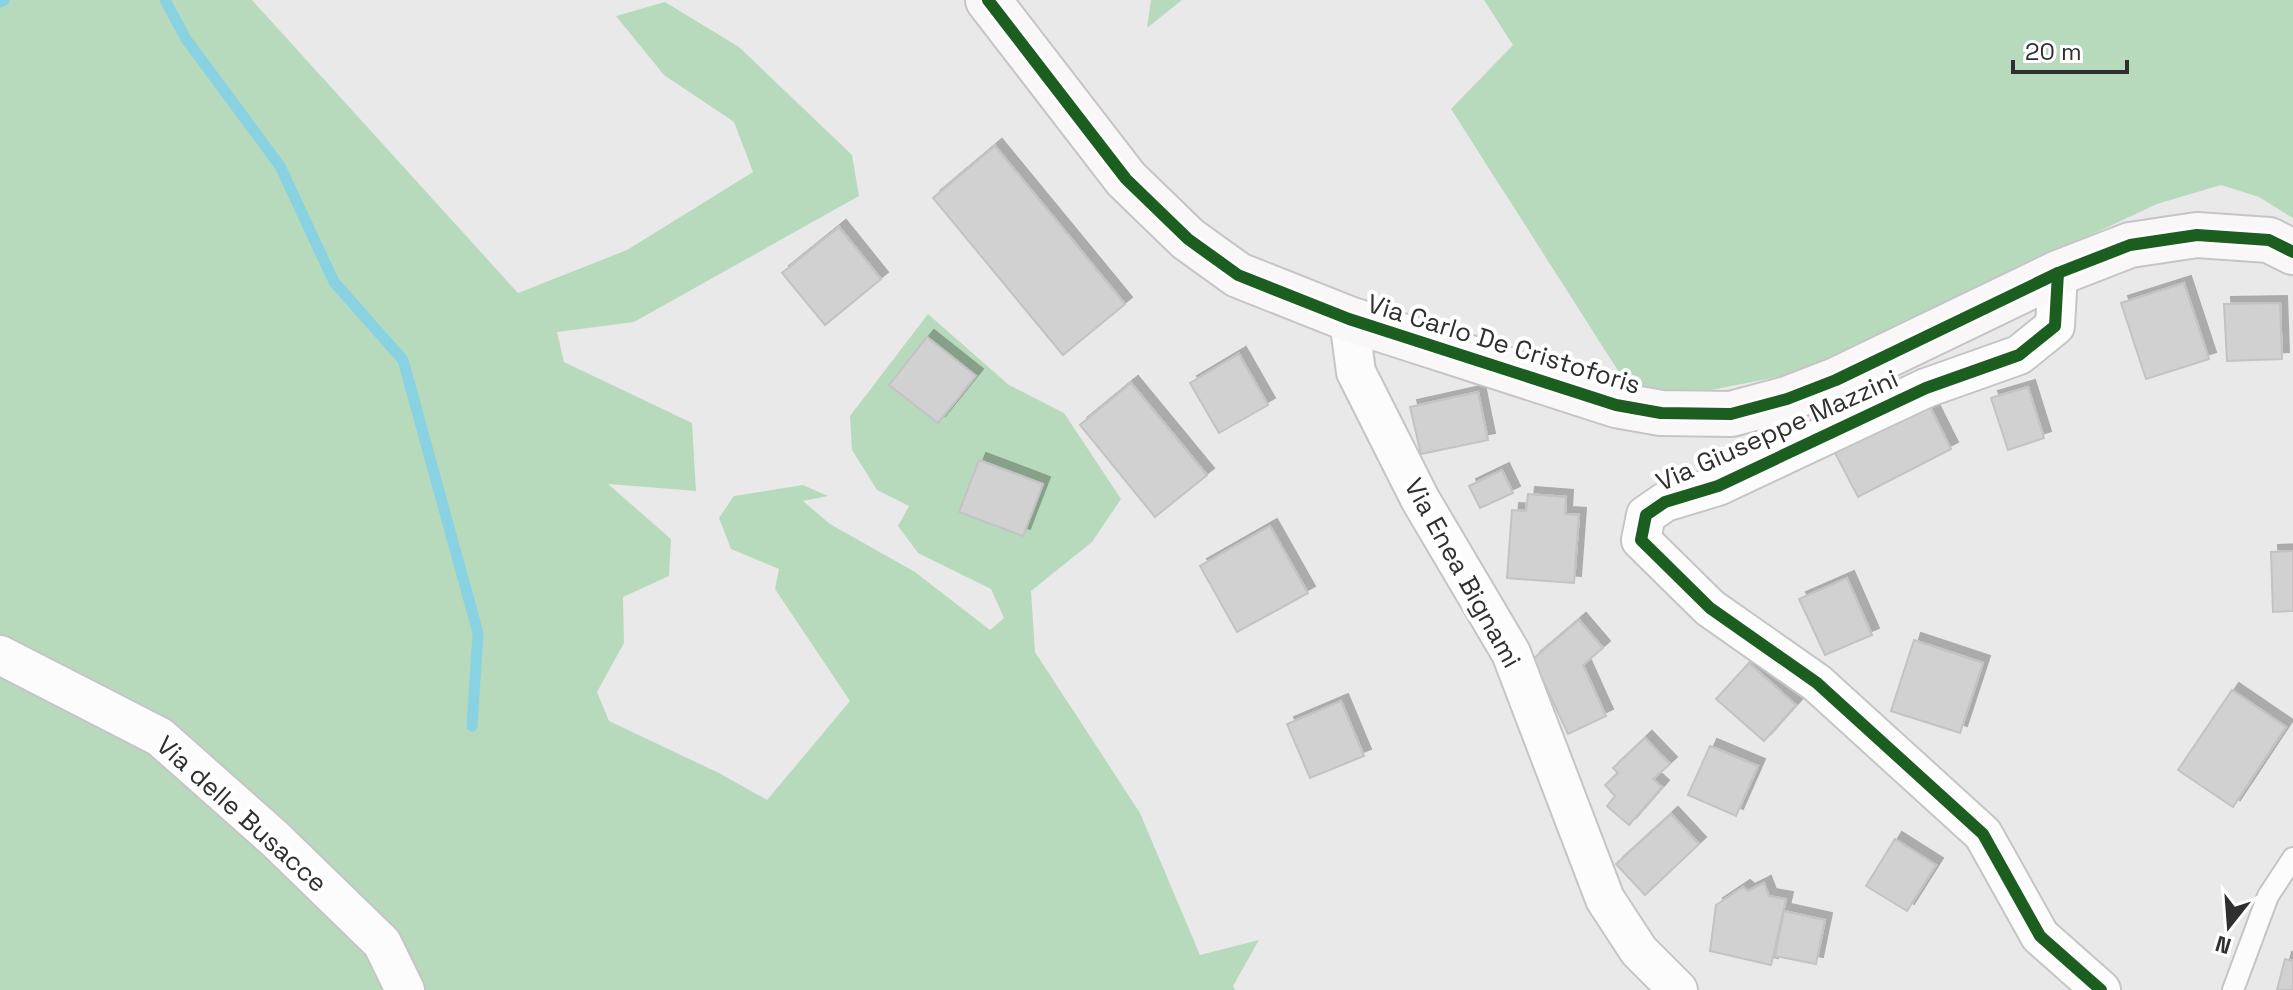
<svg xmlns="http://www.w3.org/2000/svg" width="2293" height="990" font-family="'Space Grotesk',sans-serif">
<defs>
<filter id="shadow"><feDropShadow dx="7" dy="-7" stdDeviation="0" flood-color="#0004"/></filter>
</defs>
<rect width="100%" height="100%" fill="#eae9ea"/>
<g fill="#b8dabc">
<polygon points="0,0 252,0 518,293 627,250 753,172 734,122 664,75 616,16 665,2 739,47 852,155 859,196 634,322 557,332 564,362 692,423 696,491 608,484 671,539 669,576 623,597 624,643 597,692 609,721 719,773 767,800 850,701 775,589 779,569 731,549 719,518 734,496 803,485 828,496 803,501 830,524 915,572 990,630 1004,618 991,589 918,553 898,526 909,506 877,490 852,450 850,416 928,314 1009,385 1064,413 1121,499 1092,542 1031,591 1035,652 1140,813 1200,955 1259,940 1233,986 1235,990 0,990"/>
<polygon points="1151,0 1182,0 1147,28"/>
<polygon points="1484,0 2293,0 2293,218 2259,197 2221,185 2157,204 1793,374 1701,392 1631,391 1451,109 1513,45"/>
</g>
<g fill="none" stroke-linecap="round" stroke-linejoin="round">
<g stroke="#89d2e1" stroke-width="11">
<polyline points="165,0 186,39 280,166 334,282 403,360 478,633 472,726"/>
<polyline points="0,2 4,0"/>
</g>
</g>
<g fill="#d2d1d1" stroke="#c4c2c3" stroke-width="2" filter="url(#shadow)">
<polygon points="995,146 1125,304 1063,355 933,198"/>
<polygon points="839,227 881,279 825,325 782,273"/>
<polygon points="2184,283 2209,359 2146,379 2121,303"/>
<polygon points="2280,303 2282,359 2227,361 2224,304"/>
<polygon points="927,337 976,376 938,423 889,385"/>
<polygon points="1239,354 1268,405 1219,433 1190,383"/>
<polygon points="1131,383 1207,475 1155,517 1080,425"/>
<polygon points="2028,387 2044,438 2008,450 1991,398"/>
<polygon points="1478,392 1488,440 1421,454 1410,407"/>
<polygon points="1926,399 1951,449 1858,497 1832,447"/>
<polygon points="979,460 1043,484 1023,536 959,512"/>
<polygon points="1502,470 1513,493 1480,508 1469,486"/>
<polygon points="1528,494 1566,497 1565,514 1579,515 1574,583 1507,578 1512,510 1526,511"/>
<polygon points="1270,526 1308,593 1237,632 1200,566"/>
<polygon points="2293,551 2293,611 2273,612 2271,552"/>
<polygon points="1847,578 1872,635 1825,655 1799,599"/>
<polygon points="1579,620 1603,648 1583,665 1606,716 1568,734 1533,659"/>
<polygon points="1914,640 1983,663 1960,733 1891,711"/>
<polygon points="1749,663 1796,705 1764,741 1716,699"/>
<polygon points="2232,690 2286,727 2233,807 2178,770"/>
<polygon points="1341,701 1364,756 1310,778 1287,724"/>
<polygon points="1645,738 1670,764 1653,779 1662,787 1629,825 1607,806 1615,796 1605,785 1618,773 1613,768"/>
<polygon points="1710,746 1758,766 1736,816 1688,795"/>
<polygon points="1671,814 1699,844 1645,895 1616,864"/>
<polygon points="1895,839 1936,865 1907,911 1866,886"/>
<polygon points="1764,883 1769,896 1786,899 1771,965 1710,951 1716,905 1743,887 1748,891"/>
<polygon points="1784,911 1825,920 1816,964 1775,956"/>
<polygon points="2285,959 2293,961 2293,990 2277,990"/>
</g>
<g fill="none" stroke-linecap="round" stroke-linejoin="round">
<g stroke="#c6c5c6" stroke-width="24">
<polyline id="service" points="2233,990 2268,896 2293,858"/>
</g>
<g stroke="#c6c5c6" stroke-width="42">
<g id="minor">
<polyline points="2058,273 2055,326 2019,355 1926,388 1718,486 1665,502 1646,515 1641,540 1710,608 1817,683 1983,834 2040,936 2101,990"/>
<polyline points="1349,319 1356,372 1420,499 1511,653 1605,899 1639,951 1678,990"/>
<polyline points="0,655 160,737 275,839 382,943 405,990"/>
</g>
</g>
<g stroke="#c6c5c6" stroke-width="48">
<polyline id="secondary" points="988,0 1126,179 1188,239 1238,275 1349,319 1616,405 1661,413 1731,414 1787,399 1836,380 2058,273 2130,245 2197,235 2269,240 2293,252"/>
</g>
<use href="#service" stroke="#fcfcfc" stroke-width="20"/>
<use href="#minor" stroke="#fcfcfc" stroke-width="38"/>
<use href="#secondary" stroke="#faf7f8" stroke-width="44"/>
<g stroke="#fff" stroke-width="17">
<g id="cycleway">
<polyline points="988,0 1126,179 1188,239 1238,275 1349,319 1616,405 1661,413 1731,414 1787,399 1836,380 2058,273 2130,245 2197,235 2269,240 2293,252"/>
<polyline points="2058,273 2055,326 2019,355 1926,388 1718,486 1665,502 1646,515 1641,540 1710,608 1817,683 1983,834 2040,936 2101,990"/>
</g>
</g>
<use href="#cycleway" stroke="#1b5e20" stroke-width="12"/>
</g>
<g text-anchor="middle" stroke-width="8" stroke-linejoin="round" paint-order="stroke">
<g font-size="26" fill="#302f30" stroke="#fff">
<text transform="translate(1504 344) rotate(17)" y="9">Via Carlo De Cristoforis</text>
<text transform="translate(1777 430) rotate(-24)" y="9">Via Giuseppe Mazzini</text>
<text transform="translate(1463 573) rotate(61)" y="9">Via Enea Bignami</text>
<text transform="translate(242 814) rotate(42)" y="9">Via delle Busacce</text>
</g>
</g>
<g transform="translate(2229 926) rotate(197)" stroke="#ffffff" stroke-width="6" paint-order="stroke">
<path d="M0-6L14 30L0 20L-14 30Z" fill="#302f30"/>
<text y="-12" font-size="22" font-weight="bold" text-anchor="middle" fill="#302f30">N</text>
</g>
<path d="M2013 60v12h114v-12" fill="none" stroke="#302f30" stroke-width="4"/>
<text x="2025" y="60" font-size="24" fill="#302f30" stroke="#ffffff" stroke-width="6" paint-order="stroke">20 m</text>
</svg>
